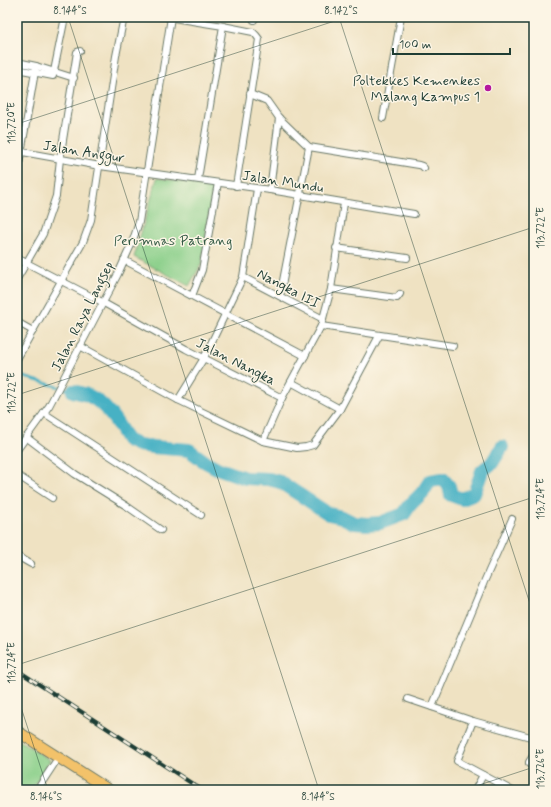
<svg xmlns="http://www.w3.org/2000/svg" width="551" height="807" font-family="Mynerve,sans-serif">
<rect width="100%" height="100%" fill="#fcf5e5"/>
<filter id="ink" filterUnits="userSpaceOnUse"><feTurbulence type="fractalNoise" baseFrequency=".025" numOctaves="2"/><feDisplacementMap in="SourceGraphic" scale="8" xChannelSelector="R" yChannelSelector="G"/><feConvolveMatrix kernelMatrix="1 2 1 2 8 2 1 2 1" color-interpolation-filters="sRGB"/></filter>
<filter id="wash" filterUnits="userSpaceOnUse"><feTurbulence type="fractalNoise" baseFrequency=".012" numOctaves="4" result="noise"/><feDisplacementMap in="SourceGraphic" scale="16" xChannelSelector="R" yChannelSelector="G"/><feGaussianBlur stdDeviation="0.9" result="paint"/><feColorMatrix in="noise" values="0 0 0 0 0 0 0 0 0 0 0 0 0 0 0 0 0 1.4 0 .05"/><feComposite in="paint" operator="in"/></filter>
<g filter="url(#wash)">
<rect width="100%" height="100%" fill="#efe2c2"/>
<g fill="#89cf89" stroke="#54865e">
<polygon points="157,178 213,186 202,263 189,286 134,257"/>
<polygon points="17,739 50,760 31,790 17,790"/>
</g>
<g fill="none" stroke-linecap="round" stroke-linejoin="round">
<polyline stroke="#46b1c4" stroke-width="2.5" points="17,375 73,391"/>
<path stroke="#46b1c4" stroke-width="14" d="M73,391C79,393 86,394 91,397C107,405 119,425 127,440L138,445L153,447L189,450L204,461L217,468L245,478L269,479L280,482L329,514L342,517L354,523L367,524L380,523L404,514L410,505L423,492L430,481L443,479L449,486L451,495L462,499L474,494L482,471L492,463L502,447"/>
</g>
</g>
<g filter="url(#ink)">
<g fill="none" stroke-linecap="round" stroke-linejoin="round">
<g stroke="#687766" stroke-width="8">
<g id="street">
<polyline points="167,17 223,26 198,179"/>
<polyline points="254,20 255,17"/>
<polyline points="223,26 253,32 256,35 259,39 236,186"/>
<polyline points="17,62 36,66 74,78"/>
<polyline points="17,69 53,76 65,17"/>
<polyline points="250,94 267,101 279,118 309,147"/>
<polyline points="383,118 401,17"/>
<polyline points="17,151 100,166 270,190 414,214"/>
<polyline points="17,176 36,66"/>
<polyline points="270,190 279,118"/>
<polyline points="336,248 407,258"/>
<polyline points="17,258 102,302 186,349 282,398 321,326 331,289 344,203"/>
<polyline points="124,260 305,356"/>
<polyline points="243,277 323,319"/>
<polyline points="17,279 43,234 56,196 60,159 77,52 80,51"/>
<polyline points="331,289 397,298 400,294"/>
<polyline points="192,296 202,270 218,183"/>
<polyline points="280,296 309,147 419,165 422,166 424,168"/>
<polyline points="17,322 33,331"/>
<polyline points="321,326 453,346"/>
<polyline points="80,346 178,400 263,441 297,448 306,447 313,445 340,409 379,336"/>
<polyline points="17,359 83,242 91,220 116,56 124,17"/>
<polyline points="291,382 340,409"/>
<polyline points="178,400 204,358 243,277 257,189"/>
<polyline points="44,413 201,515"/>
<polyline points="26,437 75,474 128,507 161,530"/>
<polyline points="263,441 282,398"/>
<polyline points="17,450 49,406 118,274 132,243 139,222 171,17"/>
<polyline points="17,475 52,498"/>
<polyline points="17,556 31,564"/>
<polyline points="408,699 473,721 534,738"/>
<polyline points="432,707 484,582 512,519"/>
<polyline points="473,721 457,761 511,790"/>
<polyline points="534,754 529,762 529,764 534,767"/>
<polyline points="37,790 58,758"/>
<polyline points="475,790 483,775"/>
</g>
</g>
<g stroke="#687766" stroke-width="12">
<polyline id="primary" points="17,731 109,790"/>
</g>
<use href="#street" stroke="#fff" stroke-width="6"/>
<use href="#primary" stroke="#f3c26a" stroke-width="10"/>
<g stroke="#1f3d34" stroke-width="4">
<polyline id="rail" points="17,670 202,790"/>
</g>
<use href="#rail" stroke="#fcf5e5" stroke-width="2.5" stroke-dasharray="8" stroke-linecap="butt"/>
</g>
</g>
<path fill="none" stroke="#1f3d34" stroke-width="1" stroke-opacity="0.45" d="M68,17L319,790M339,17L534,616M17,124L347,17M17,395L534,227M17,665L534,497M17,695L48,790M464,790L534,767"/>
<circle fill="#b5179e" stroke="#fcf5e5" stroke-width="1.5" cx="488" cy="88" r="4"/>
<g text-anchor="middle" stroke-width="3" stroke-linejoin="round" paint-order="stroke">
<g font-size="14" fill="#1f3d34" stroke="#fcf5e5" text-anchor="end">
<text x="480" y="85">Poltekkes Kemenkes<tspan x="480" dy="16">Malang Kampus 1</tspan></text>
</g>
<g font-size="14" fill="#1f3d34" stroke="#fcf5e5">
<text transform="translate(84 151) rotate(9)" y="5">Jalan Anggur</text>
<text transform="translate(283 181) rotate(9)" y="5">Jalan Mundu</text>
<text transform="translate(289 288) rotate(28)" y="5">Nangka III</text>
<text transform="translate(82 316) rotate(-63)" y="5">Jalan Raya Langsep</text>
<text transform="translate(236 361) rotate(27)" y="5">Jalan Nangka</text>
</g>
<g font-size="14" fill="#345a45" stroke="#fcf5e5">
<text x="173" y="245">Perumnas Patrang</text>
</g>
</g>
<rect width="551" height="807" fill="none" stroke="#fcf5e5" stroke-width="44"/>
<path d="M393 48v6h117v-6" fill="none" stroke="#1f3d34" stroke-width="2"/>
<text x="399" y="48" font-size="12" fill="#1f3d34" stroke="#fcf5e5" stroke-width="3" paint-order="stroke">100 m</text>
<rect x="22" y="22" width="507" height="763" fill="none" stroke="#1f3d34" stroke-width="1.5"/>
<g font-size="10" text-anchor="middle" fill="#1f3d34">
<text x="70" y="14">8.144°S</text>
<text x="341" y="14">8.142°S</text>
<text transform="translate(11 123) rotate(-90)" y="4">113.720°E</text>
<text transform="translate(540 228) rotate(-90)" y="4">113.722°E</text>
<text transform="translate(11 393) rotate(-90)" y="4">113.722°E</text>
<text transform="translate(540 499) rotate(-90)" y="4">113.724°E</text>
<text transform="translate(11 663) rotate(-90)" y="4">113.724°E</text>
<text transform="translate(540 769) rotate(-90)" y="4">113.726°E</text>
<text x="46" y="800">8.146°S</text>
<text x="318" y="800">8.144°S</text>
</g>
</svg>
